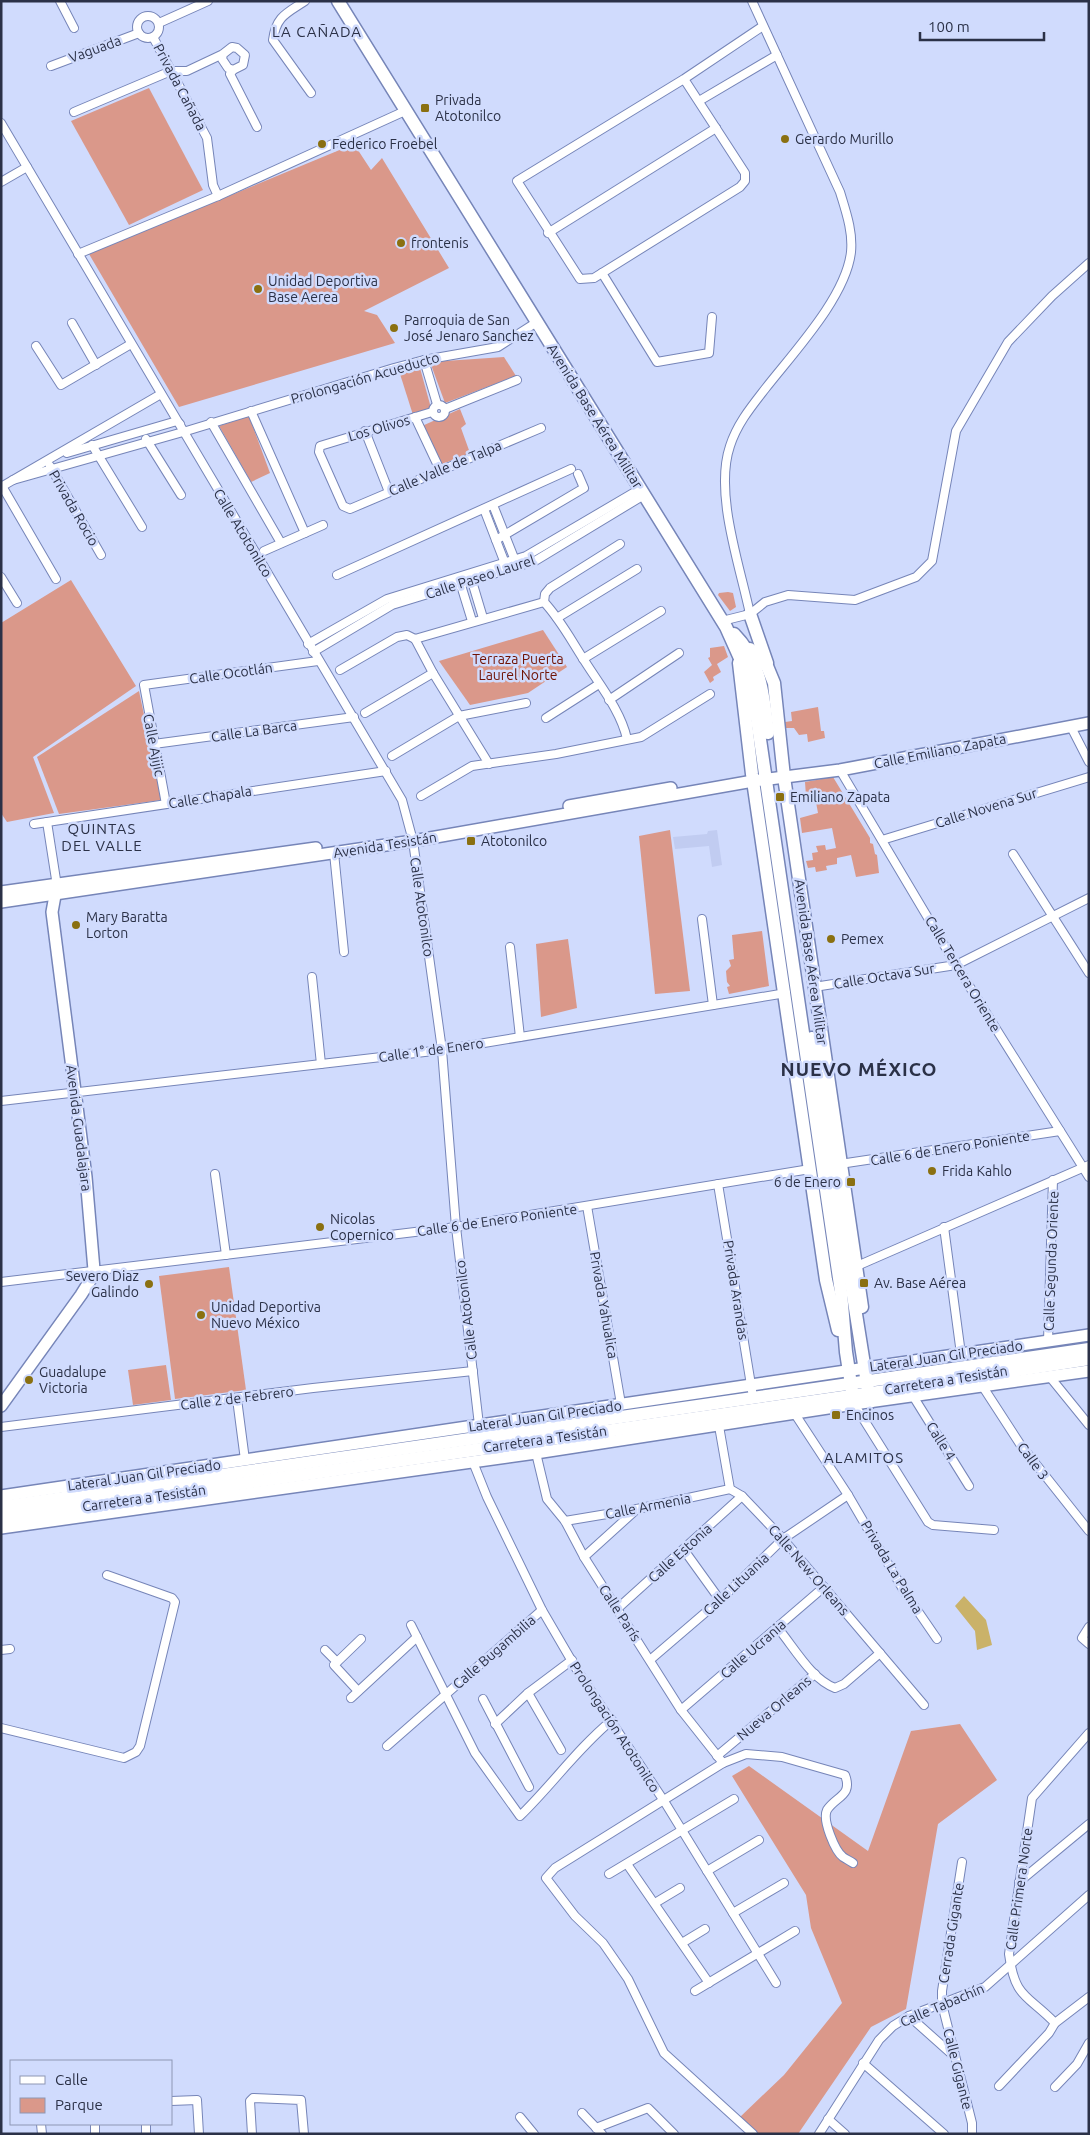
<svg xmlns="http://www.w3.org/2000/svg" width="1090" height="2135" font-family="Ubuntu,sans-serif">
<rect width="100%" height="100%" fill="#d0dbfd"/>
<polygon fill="#c1ccf1" points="717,830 722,865 712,867 709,846 675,849 673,837 707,834 708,831"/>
<g fill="#da988a">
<polygon points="149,88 203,190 129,225 71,121"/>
<polygon points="354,144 371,170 382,158 449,268 364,311 377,315 395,343 179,407 89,254"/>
<polygon points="504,357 516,376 445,403 430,362"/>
<polygon points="420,368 431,408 413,415 400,374"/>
<polygon points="460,409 466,424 461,428 470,453 440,465 422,426"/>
<polygon points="249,416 270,473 251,482 219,426"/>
<polygon points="71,580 136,686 33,757 54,813 7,822 1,813 1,623"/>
<polygon points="728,592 733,593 736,607 730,611 718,595 719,593"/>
<polygon points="543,630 567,667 528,693 470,705 439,661"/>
<polygon points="724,646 728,657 717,664 721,672 713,677 714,680 710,683 704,672 712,665 708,658 710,657 710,648"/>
<polygon points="139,691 162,800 59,814 37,757"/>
<polygon points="818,707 821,731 824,731 825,738 808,742 807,734 799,735 794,728 786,728 785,722 792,721 791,712"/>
<polygon points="833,777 870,838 870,843 873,844 875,854 877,855 879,873 856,877 851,855 837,858 837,864 826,866 827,870 816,872 815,867 808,868 806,861 813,860 812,853 818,852 816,846 825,845 826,850 836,848 832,828 802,833 800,818 818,813 815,797 806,796 805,782"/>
<polygon points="670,830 690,991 655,994 639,836"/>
<polygon points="762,931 769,986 729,994 727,987 730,986 727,982 726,971 731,966 729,960 734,959 732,935"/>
<polygon points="568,939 577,1008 541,1017 536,944"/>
<polygon points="229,1267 246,1390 175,1399 159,1276"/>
<polygon points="166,1365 171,1400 133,1405 128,1370"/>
<polygon points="960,1724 997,1780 938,1824 906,2009 871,2027 798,2134 753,2134 739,2118 784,2075 842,2003 811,1928 806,1895 732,1776 749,1766 868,1851 911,1731"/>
</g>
<polygon fill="#cab269" points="964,1596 986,1620 992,1645 977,1650 975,1631 955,1606"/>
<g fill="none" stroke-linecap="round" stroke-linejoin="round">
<g stroke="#7685b8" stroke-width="10">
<g id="street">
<polyline points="60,1 74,28"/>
<path d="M305,1C287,13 276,16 273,40L311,93"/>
<circle cx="148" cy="27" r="11"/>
<polyline points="159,23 208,1"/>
<polyline points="153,37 207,138 213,185 218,196"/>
<polyline points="51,66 139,33"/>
<polyline points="233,70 230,74 257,127"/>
<polyline points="684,79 745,173 745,181 740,187 594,278 580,279 517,181 684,79 763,26"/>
<polyline points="699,101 777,55"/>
<polyline points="74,112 171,71 187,71 223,54 232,47 237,48 245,55 243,65 233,70 228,68 222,59 223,54"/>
<polyline points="1,123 402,800 413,841 442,1050 456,1227 479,1425"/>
<polyline points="1,182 27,167"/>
<polyline points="548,233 716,128"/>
<polyline points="78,254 218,196 405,111"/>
<polyline points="602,273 657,362 709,353 712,317"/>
<polyline points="72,323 96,365"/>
<polyline points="36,346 61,385 131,344"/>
<polyline points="424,360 437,404"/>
<circle cx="439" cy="411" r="6"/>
<polyline points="445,409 517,380"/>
<polyline points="251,411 305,533"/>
<polyline points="432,412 320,446 319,452 343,506 350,509 541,428"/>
<polyline points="415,417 440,470"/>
<polyline points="211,422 281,543"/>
<polyline points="365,431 389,492"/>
<polyline points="146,439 181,495"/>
<polyline points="92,445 142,527"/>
<polyline points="67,453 177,421 180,424"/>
<polyline points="50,466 101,555"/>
<polyline points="13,480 183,432 394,368 424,360 498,347 537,322"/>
<polyline points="2,486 56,579"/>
<polyline points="1,487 161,394"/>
<polyline points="493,505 516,563"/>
<polyline points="484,509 506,566"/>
<polyline points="496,540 584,488 578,474"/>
<polyline points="264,551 323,525"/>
<polyline points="337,575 571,469"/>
<polyline points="1,577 17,603"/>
<polyline points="471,578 483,618"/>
<polyline points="460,582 472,621"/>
<path d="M544,602C560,619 571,640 584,660C599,684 621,711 627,739"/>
<polyline points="544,602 545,594 550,588 620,544"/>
<path d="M750,614C740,566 714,493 730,446C737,424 751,407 765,389C793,353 846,297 851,252C853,231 846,212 840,192L752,1"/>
<polyline points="557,618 637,569"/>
<polyline points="722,621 750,614 765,602 788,595 855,600 916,577 932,561 956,431 1008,342 1052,296 1089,263"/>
<polyline points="415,639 433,673 489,764"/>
<polyline points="415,639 544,602"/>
<polyline points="308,644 387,599 526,556 640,489"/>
<polyline points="313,652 392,605 535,561 644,495"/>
<polyline points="583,659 661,611"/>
<polyline points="340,670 397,637 407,635 415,639"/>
<polyline points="609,700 679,653"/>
<polyline points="365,713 433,673"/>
<polyline points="546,718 599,684"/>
<polyline points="1071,727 1089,762"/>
<polyline points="154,744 354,717"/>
<polyline points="392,756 459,716 526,703"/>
<polyline points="840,770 956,965 1089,1177"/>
<polyline points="421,796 472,766 556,754 641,737 710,694"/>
<polyline points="166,804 144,685 318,661"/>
<polyline points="47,822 57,886"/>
<polyline points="34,824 386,771"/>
<polyline points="882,840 1089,777"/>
<polyline points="334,853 344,952"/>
<polyline points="1013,854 1089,973"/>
<polyline points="702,919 713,1005"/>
<polyline points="510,947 520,1037"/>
<polyline points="312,977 321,1064"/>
<polyline points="814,987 956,965 1089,898"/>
<polyline points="1,1101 442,1050 786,993"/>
<polyline points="840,1164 1060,1131"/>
<polyline points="215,1174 226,1255"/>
<polyline points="718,1184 753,1397"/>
<polyline points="587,1206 621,1404"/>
<polyline points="944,1227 961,1354"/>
<polyline points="857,1266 1089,1165"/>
<polyline points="1,1282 456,1227 810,1169"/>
<polyline points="1048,1341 1053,1180"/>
<polyline points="1050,1377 1089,1425"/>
<polyline points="983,1387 1020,1444 1089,1531"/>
<polyline points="913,1396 969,1486"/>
<polyline points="237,1399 245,1460"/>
<polyline points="854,1404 928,1522 933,1525 994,1530"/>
<polyline points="795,1414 848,1495 904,1591 937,1639"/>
<polyline points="719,1426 730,1489 742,1496 783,1539 924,1705"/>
<polyline points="1,1427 313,1388 473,1371"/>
<polyline points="536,1453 547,1499 565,1521 584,1557 681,1710 723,1763"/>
<polyline points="473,1462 487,1497 542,1610 577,1670 664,1801 776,1983"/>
<polyline points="565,1521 637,1509 730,1489"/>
<polyline points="684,1550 720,1600"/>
<polyline points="584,1557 637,1509"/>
<polyline points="617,1609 742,1496"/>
<path d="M411,1625L475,1753L520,1816C552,1785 577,1749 612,1720"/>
<path d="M777,1627C794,1647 811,1679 835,1688L844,1684L880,1653"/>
<polyline points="1089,1627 1082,1638 1089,1644"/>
<polyline points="1,1650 10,1649"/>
<polyline points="325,1650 337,1662"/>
<polyline points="650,1660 720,1600 783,1539 848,1495"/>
<polyline points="358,1691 334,1665 361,1639"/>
<polyline points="528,1693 561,1750"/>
<polyline points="351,1698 417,1637"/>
<polyline points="483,1699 529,1787"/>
<polyline points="681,1710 824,1587"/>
<polyline points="495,1724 528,1693 572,1660"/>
<polyline points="1,1728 124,1758 136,1752 140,1746 175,1602 172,1598 107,1575"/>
<polyline points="387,1746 542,1610"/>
<polyline points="717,1756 815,1674"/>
<polyline points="962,1862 942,1991 942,2004 972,2123 972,2134"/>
<polyline points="627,1864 709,1983"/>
<polyline points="707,1871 759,1840"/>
<polyline points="609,1874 734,1799"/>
<polyline points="1019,1882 1089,1824"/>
<polyline points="655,1903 680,1888"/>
<polyline points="733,1913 784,1883"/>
<polyline points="682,1943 705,1929"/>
<polyline points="695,1991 795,1931"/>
<polyline points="909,2016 955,2057"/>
<polyline points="1055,2023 1089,1997"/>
<polyline points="863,2063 944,2134"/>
<path d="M999,2086L1049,2033L1055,2023C1027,1994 1015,1999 1009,1954L1032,1798L1089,1733"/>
<polyline points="1055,2087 1077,2064 1089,2043"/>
<polyline points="171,2101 197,2100 199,2134"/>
<polyline points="582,2113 602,2134"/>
<polyline points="520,2117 534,2134"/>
<polyline points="828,2119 845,2134"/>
<polyline points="41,2124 42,2134"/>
<polyline points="95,2124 95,2134"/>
<polyline points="146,2124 146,2134"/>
<polyline points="596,2128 648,2108 674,2134"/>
<polyline points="252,2134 250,2101 253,2098 301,2100 304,2134"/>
<path d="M753,2134L664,2053L628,1979L603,1943L575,1916L546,1878L555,1868L723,1763L746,1754L782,1757L845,1775C853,1796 836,1796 827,1810C822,1820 835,1851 843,1857C846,1859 850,1861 853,1863"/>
<polyline points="819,2134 879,2040 893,2026 909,2016 985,1987 1089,1895"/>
</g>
</g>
<g stroke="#7685b8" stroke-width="14">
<g id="secondary">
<polyline points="569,806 671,788"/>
<polyline points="1,892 316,848"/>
<polyline points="1,902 413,841 753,781 840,770 1089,723"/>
<polyline points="1,1406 81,1295 91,1279 94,1270 86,1177 52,912 56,890"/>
<polyline points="1,1496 1089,1335"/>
<polyline points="1,1528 536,1453 854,1404 1089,1371"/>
</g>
</g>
<g stroke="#7685b8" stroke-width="15">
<g id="primary">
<polyline points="338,1 726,627 752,685 841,1292 846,1352 854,1404"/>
<polyline points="750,614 767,663"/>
<path d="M734,634C761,661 764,698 768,733"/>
<polyline points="750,649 767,666 774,683 784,777 862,1307"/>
<polyline points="739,663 752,774 826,1280 838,1330"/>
<polyline points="812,1038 870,1402"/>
<polyline points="1,1507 1089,1349"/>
<polyline points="1,1518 899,1389 1089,1359"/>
</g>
</g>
<use href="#street" stroke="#fff" stroke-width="8"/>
<use href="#secondary" stroke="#fff" stroke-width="11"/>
<use href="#primary" stroke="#fff" stroke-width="12"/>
</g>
<g fill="#8a7011" stroke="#d0dbfd" stroke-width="2">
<rect x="420" y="103" width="10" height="10" rx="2.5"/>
<circle cx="785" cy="139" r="5"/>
<circle cx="322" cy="144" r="5"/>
<circle cx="401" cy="243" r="5"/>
<circle cx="258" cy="289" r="5"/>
<circle cx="394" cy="328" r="5"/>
<rect x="775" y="792" width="10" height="10" rx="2.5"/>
<rect x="466" y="836" width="10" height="10" rx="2.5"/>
<circle cx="76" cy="925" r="5"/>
<circle cx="831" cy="939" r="5"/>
<circle cx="932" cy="1171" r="5"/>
<rect x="846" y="1177" width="10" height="10" rx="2.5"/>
<circle cx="320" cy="1227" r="5"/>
<rect x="859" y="1278" width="10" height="10" rx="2.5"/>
<circle cx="149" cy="1284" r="5"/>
<circle cx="201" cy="1315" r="5"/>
<circle cx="29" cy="1380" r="5"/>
<rect x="831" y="1410" width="10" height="10" rx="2.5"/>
</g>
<g text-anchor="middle" stroke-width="5" stroke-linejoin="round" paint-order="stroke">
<g font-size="14" fill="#2b3147" stroke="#d0dbfd">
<text transform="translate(95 49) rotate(-20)" y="5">Vaguada</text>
<text transform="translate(180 87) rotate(62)" y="5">Privada Cañada</text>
<text transform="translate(365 378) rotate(-16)" y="5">Prolongación Acueducto</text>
<text transform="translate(595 416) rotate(58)" y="5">Avenida Base Aérea Militar</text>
<text transform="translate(379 428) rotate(-16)" y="5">Los Olivos</text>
<text transform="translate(445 468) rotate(-23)" y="5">Calle Valle de Talpa</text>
<text transform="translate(74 508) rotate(60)" y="5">Privada Rocio</text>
<text transform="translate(243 533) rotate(59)" y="5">Calle Atotonilco</text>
<text transform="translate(480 577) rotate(-18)" y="5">Calle Paseo Laurel</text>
<text transform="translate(231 673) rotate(-8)" y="5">Calle Ocotlán</text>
<text transform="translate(254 731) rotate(-8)" y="5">Calle La Barca</text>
<text transform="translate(154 745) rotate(79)" y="5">Calle Ajijic</text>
<text transform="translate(940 751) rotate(-11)" y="5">Calle Emiliano Zapata</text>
<text transform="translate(210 797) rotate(-9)" y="5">Calle Chapala</text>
<text transform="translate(986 808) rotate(-17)" y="5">Calle Novena Sur</text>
<text transform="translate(385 845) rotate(-9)" y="5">Avenida Tesistán</text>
<text transform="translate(422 907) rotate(82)" y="5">Calle Atotonilco</text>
<text transform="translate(811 962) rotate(82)" y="5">Avenida Base Aérea Militar</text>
<text transform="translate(963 974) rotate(59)" y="5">Calle Tercera Oriente</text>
<text transform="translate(884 976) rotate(-9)" y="5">Calle Octava Sur</text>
<text transform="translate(431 1050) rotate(-8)" y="5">Calle 1° de Enero</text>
<text transform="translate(79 1128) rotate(83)" y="5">Avenida Guadalajara</text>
<text transform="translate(950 1148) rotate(-9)" y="5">Calle 6 de Enero Poniente</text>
<text transform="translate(497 1220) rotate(-8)" y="5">Calle 6 de Enero Poniente</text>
<text transform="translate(1051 1261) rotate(-88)" y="5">Calle Segunda Oriente</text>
<text transform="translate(736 1290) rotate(81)" y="5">Privada Arandas</text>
<text transform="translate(604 1305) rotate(80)" y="5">Privada Yahualica</text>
<text transform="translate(466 1310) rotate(-97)" y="5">Calle Atotonilco</text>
<text transform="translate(946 1356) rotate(-8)" y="5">Lateral Juan Gil Preciado</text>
<text transform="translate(946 1380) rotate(-9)" y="5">Carretera a Tesistán</text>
<text transform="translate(237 1398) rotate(-7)" y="5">Calle 2 de Febrero</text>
<text transform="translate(545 1416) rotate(-8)" y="5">Lateral Juan Gil Preciado</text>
<text transform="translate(545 1439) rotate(-8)" y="5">Carretera a Tesistán</text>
<text transform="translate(941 1441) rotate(58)" y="5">Calle 4</text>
<text transform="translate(1033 1461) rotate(54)" y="5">Calle 3</text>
<text transform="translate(144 1475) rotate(-8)" y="5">Lateral Juan Gil Preciado</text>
<text transform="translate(144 1498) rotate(-8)" y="5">Carretera a Tesistán</text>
<text transform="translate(648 1506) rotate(-11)" y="5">Calle Armenia</text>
<text transform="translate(680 1553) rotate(-42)" y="5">Calle Estonia</text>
<text transform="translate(892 1567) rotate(59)" y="5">Privada La Palma</text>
<text transform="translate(809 1570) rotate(49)" y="5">Calle New Orleans</text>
<text transform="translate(736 1584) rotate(-43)" y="5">Calle Lituania</text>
<text transform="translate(620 1613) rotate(57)" y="5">Calle París</text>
<text transform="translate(753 1649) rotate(-41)" y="5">Calle Ucrania</text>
<text transform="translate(494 1652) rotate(-41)" y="5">Calle Bugambilia</text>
<text transform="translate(774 1708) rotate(-40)" y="5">Nueva Orleans</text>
<text transform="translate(615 1727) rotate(57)" y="5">Prolongación Atotonilco</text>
<text transform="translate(1019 1889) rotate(-82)" y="5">Calle Primera Norte</text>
<text transform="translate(951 1933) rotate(-81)" y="5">Cerrada Gigante</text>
<text transform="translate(942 2005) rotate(-23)" y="5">Calle Tabachín</text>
<text transform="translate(958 2069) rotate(76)" y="5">Calle Gigante</text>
</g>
<g font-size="14" fill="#2b3147" stroke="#d0dbfd" text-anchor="start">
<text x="435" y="105">Privada<tspan x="435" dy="16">Atotonilco</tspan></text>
<text x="795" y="144">Gerardo Murillo</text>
<text x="332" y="149">Federico Froebel</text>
<text x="411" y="248">frontenis</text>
<text x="268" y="286">Unidad Deportiva<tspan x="268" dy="16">Base Aerea</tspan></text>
<text x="404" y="325">Parroquia de San<tspan x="404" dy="16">José Jenaro Sanchez</tspan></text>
<text x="790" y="802">Emiliano Zapata</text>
<text x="481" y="846">Atotonilco</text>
<text x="86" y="922">Mary Baratta<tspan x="86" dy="16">Lorton</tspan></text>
<text x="841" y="944">Pemex</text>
<text x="942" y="1176">Frida Kahlo</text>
<text x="841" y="1187" text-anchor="end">6 de Enero</text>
<text x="330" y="1224">Nicolas<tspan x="330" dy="16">Copernico</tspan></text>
<text x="139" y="1281" text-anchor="end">Severo Diaz<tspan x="139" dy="16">Galindo</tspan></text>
<text x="874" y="1288">Av. Base Aérea</text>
<text x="211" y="1312">Unidad Deportiva<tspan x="211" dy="16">Nuevo México</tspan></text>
<text x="39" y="1377">Guadalupe<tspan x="39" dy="16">Victoria</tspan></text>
<text x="846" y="1420">Encinos</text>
</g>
<g font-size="14" fill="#6f1305" stroke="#d0dbfd">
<text x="518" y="664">Terraza Puerta<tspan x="518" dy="16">Laurel Norte</tspan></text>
</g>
<g font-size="15" letter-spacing="1" fill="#2b3147" stroke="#d0dbfd">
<text x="317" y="37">LA CAÑADA</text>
<text x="102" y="834">QUINTAS<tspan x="102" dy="17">DEL VALLE</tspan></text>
<text x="864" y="1463">ALAMITOS</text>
</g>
<g font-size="19" font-weight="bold" letter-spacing="1" fill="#2b3147" stroke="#d0dbfd">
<text x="859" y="1076">NUEVO MÉXICO</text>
</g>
</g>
<rect width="1090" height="2135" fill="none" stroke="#2b3147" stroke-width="5"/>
<rect x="10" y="2060" width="162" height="65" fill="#d0dbfd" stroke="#8e97b4"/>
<rect x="20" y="2076" width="25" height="8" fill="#ffffff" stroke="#8e97b4"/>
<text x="55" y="2085" font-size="15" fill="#2b3147">Calle</text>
<rect x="20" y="2098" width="25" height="15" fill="#da988a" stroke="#8e97b4"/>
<text x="55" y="2110" font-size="15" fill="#2b3147">Parque</text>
<path d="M920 32v8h124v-8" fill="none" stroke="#2b3147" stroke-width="2.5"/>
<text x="928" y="32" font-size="15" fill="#2b3147" stroke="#d0dbfd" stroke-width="4" paint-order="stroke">100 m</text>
</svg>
